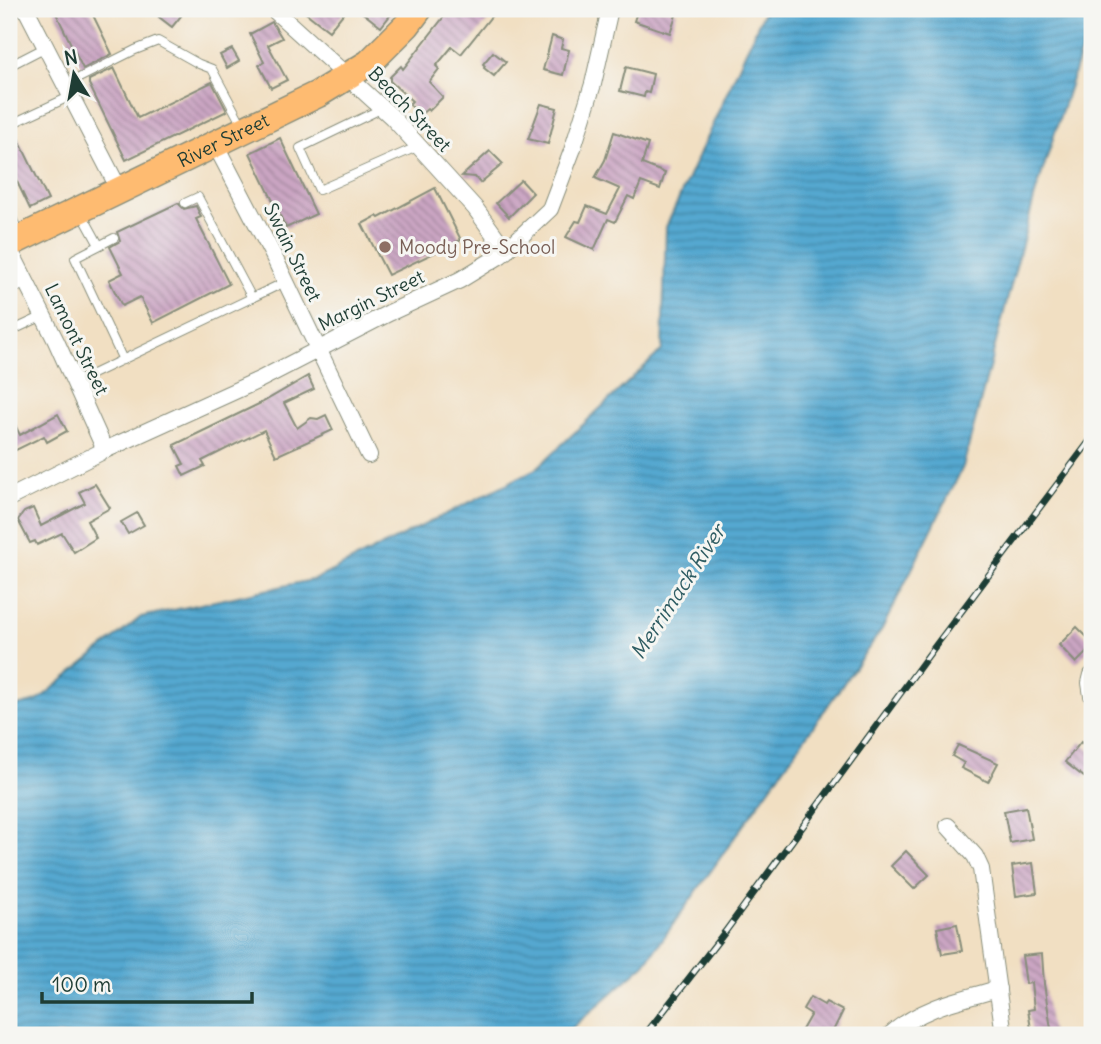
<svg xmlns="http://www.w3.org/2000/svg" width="1101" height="1044" font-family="Delius,sans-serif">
<defs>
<pattern id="water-rules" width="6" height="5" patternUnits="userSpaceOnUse" patternTransform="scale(1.75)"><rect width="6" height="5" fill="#54a8d0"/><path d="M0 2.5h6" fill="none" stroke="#458aaa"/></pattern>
<pattern id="building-back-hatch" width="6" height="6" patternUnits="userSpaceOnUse" patternTransform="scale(1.75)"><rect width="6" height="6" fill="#cba5c3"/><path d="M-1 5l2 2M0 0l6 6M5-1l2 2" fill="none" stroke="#a4889f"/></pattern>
</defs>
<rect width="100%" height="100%" fill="#f6f6f2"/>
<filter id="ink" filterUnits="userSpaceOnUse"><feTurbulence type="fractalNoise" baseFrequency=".0143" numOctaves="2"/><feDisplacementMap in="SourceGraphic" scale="14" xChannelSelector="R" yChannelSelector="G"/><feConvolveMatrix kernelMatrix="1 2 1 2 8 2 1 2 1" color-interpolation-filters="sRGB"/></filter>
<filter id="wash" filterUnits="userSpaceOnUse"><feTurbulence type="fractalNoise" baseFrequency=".00686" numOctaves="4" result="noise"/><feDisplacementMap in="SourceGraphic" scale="28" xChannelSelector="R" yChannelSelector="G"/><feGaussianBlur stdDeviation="1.57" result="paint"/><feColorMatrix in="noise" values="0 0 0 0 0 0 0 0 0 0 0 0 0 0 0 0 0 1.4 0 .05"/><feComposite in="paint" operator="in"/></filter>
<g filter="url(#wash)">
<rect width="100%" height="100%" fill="#f1dfc2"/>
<polygon fill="url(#water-rules)" stroke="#3a7282" stroke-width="2" points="765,9 1092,9 1092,16 1035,195 963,467 882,629 645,964 564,1035 9,1035 9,708 37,701 141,617 316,579 536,469 662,350 666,227"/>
<g id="blocks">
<g fill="url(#building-back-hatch)">
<polygon points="54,9 90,9 112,54 83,69"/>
<polygon points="166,9 171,9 181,16 172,27 159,17"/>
<polygon points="301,9 347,9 329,31"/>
<polygon points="358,9 395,9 381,27"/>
<polygon points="450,9 485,9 493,14 461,54 452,47 436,66 439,69 429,82 443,97 429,111 427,109 420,115 409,104 412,101 390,81 390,77 401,66 403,69"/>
<polygon points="638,9 668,9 677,12 670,33 634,21"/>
<polygon points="272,22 282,38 268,45 287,80 271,88 259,65 264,62 250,34"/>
<polygon points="552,36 563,40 561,48 569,50 563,75 543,70"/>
<polygon points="232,49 239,61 227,68 220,55"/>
<polygon points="493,52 506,62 494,76 484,68 485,66 483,64"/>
<polygon points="626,67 653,74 649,93 645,92 644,97 620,91"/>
<polygon points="114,68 138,118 212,82 227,111 126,160 89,84 89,80"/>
<polygon points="541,104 557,108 548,144 528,139"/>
<polygon points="9,130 14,130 48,200 30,209 9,165"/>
<polygon points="614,132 648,144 642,164 665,173 660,189 641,182 634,199 628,196 615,222 608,219 594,250 566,237 576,221 580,222 587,206 607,214 620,189 595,178 605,160"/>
<polygon points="280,138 316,214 286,228 250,153"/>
<polygon points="490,151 503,164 480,183 475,177 462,176"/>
<polygon points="521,180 533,193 509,217 496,203"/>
<polygon points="435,188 461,240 388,275 362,224 377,216 379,218"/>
<polygon points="178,203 184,209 196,206 201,217 196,219 229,284 153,323 140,297 122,306 109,280 123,273 110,247 120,241 117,232"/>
<polygon points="308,376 314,389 284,403 297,428 311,418 318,419 326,415 333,430 276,456 264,430 202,461 205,466 184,476 179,466 184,464 174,445 263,402"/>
<polygon points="9,413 20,435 58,414 67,431 47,442 44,436 12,452 9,445"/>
<polygon points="95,484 110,508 87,521 96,538 74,552 62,533 37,545 35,541 30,543 18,520 24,512 33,508 41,526 85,503 79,492"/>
<polygon points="137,513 144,525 128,534 121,522"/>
<polygon points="1077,627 1092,642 1092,647 1076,663 1059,645"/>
<polygon points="1081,742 1092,751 1092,766 1084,777 1065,762"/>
<polygon points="958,745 998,763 988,782 961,768 964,763 952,756"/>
<polygon points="1026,807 1032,839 1010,843 1004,811"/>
<polygon points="906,851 929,875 914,889 891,866"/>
<polygon points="1033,863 1037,893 1016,896 1012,866"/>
<polygon points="957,924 962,951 942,954 937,928"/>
<polygon points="1042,954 1044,984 1052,1035 1032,1035 1028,1010 1034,1009 1031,983 1026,984 1022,956"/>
<polygon points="810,997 824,1005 826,1002 843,1011 831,1035 799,1035 811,1014 803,1009"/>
</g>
</g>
</g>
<g filter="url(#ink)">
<use href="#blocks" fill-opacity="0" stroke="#888e7b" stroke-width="2"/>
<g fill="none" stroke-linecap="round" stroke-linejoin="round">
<g stroke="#888e7b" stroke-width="10">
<g id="lane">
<polyline points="9,66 46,47"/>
<polyline points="65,85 135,50 158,41 199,64 212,69 243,127"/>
<polyline points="383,108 300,148 319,190 419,146"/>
<polyline points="11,124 71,96"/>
<polyline points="185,203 198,197 252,298"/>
<polyline points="9,211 19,234"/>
<polyline points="82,214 99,245"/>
<polyline points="114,238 75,258 123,360"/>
<polyline points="9,291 27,283"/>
<polyline points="9,332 43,316"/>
<polyline points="76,382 285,282"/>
</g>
</g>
<g stroke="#888e7b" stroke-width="18">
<g id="street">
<polyline points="26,9 120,191"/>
<polyline points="273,9 392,117 475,208 506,251"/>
<polyline points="215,144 273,255 369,455"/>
<polyline points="9,248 56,341 105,450"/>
<polyline points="9,498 105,450 259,380 389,313 460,280 501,255 550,209 572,151 593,84 610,9"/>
<polyline points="1092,675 1090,683 1092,696"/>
<polyline points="948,826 975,856 981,869 1004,1035"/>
<path d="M890,1035C921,1007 959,1000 998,989"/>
</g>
</g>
<g stroke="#888e7b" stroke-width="29">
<g id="primary">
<path id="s1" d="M9,244L318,94L369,63L407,25L419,9"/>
</g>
</g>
<use href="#lane" stroke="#fff" stroke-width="8"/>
<use href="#street" stroke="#fff" stroke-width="16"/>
<use href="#primary" stroke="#febb71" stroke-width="26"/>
<g stroke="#1f3d34" stroke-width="7">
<polyline id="rail" points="645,1035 725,932 930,653 1092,438"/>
</g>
<use href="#rail" stroke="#f6f6f2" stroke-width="4.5" stroke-dasharray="13" stroke-linecap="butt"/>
</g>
</g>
<circle fill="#8d6e63" stroke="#f6f6f2" stroke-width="2.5" cx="385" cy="247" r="7"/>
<g text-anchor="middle" stroke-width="6" stroke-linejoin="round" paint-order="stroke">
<g font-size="19" fill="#1f3d34" stroke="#f6f6f2">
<text transform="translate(410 109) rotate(46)" y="7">Beach Street</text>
<text dy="7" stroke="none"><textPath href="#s1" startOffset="238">River Street</textPath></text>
<text transform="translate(293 252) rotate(64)" y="7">Swain Street</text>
<text transform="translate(371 300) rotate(-26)" y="7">Margin Street</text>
<text transform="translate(77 339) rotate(64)" y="7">Lamont Street</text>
</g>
<g font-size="19" fill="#785e54" stroke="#f6f6f2" text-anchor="start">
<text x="399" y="254">Moody Pre-School</text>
</g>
<g font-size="21" font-style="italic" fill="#2f5d63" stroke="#f6f6f2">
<text transform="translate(678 592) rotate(-57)" y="7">Merrimack River</text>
</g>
</g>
<rect width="1101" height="1044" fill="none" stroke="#f6f6f2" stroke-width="35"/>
<g transform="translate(74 74) rotate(349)" stroke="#f6f6f2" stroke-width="5" paint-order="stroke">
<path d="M0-5L12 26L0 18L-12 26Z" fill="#1f3d34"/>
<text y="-10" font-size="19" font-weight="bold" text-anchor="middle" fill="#1f3d34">N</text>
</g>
<path d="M42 992v10h210v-10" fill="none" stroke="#1f3d34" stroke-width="3.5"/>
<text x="52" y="992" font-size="21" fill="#1f3d34" stroke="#f6f6f2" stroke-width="5" paint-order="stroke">100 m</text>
</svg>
